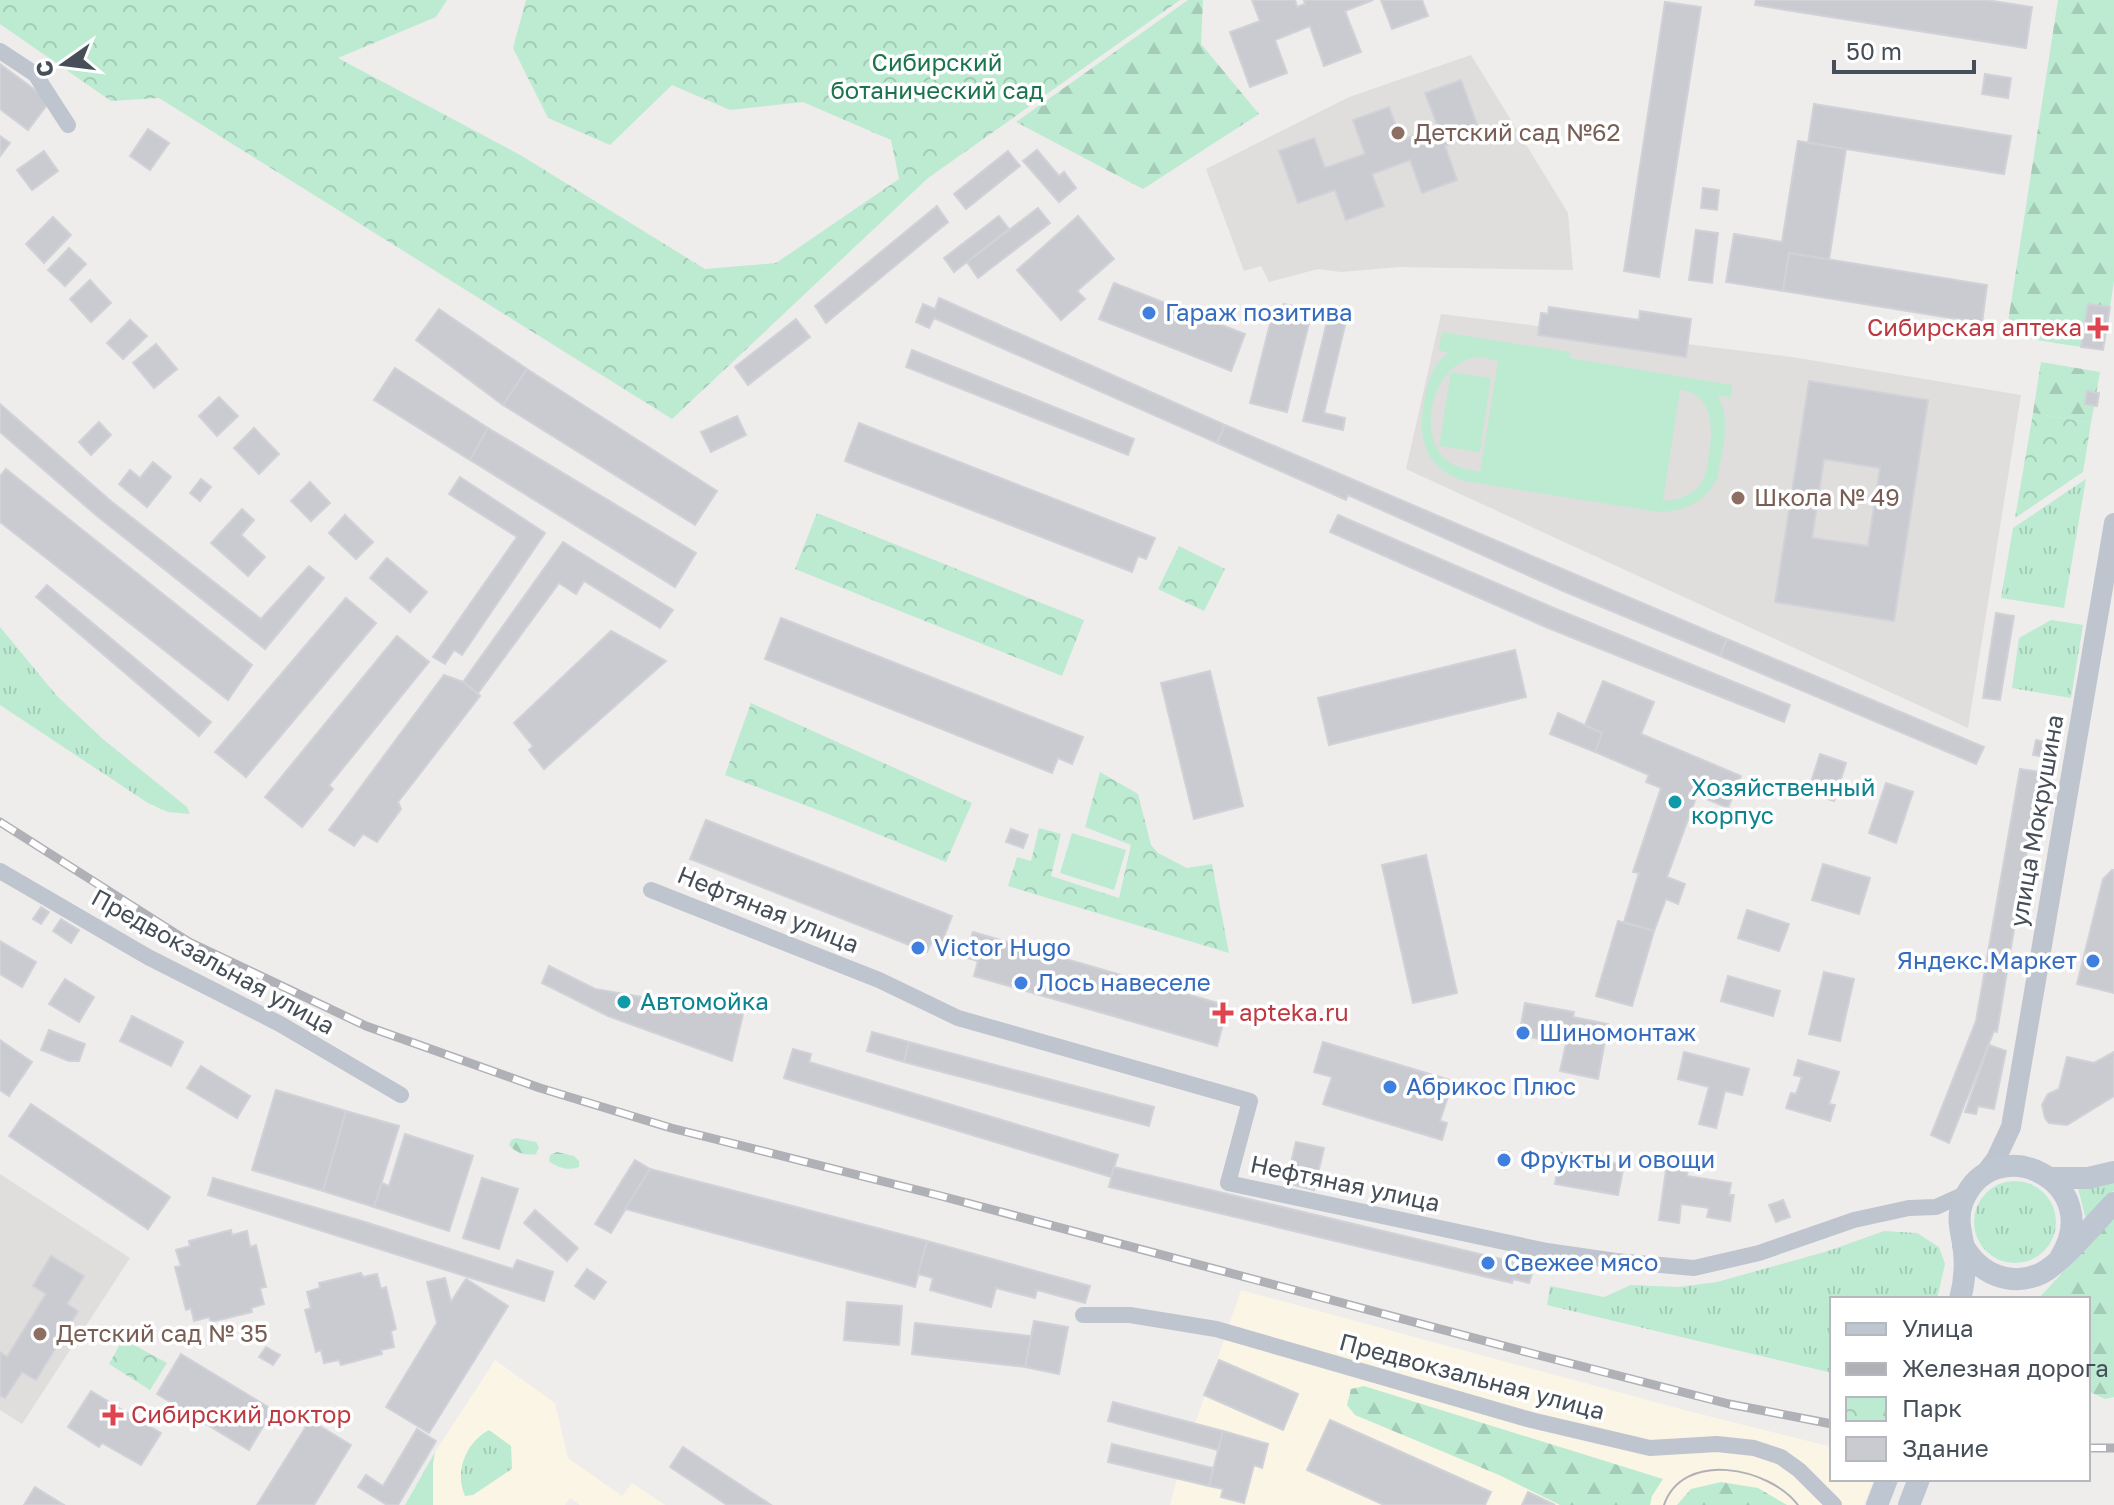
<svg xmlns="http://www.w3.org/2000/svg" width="2114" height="1505" font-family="'Golos Text',sans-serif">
<defs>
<pattern id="grass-tufts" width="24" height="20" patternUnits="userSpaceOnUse" patternTransform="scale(2)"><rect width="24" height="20" fill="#bcebd2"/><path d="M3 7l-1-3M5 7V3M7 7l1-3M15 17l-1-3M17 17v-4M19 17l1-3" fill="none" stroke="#a3cbb6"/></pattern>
<pattern id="forest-firs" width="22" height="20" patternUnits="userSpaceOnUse" patternTransform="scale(2)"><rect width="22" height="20" fill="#bcebd2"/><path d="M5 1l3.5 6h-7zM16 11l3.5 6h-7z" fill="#a3cbb6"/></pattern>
<pattern id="park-crowns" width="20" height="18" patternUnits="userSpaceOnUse" patternTransform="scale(2)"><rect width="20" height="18" fill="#bcebd2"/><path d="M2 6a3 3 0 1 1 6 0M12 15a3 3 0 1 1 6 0" fill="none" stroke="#a3cbb6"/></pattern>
</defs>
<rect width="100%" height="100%" fill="#efecec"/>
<g fill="#faf5e5">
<polygon points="1241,1290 1688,1411 1832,1447 1832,1479 1874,1479 1864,1505 1170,1505 1177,1478 1209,1485 1223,1432 1195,1424"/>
<polygon points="495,1360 555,1403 568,1458 622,1496 632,1483 665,1505 580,1505 570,1498 565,1505 405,1505 435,1452"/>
</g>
<g fill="#e0dddd">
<polygon points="1471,55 1568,213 1573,270 1399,267 1341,272 1318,269 1269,282 1261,266 1244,271 1206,169 1349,97"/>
<polygon points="1441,314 1792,357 2021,395 1968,728 1406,469"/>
<polygon points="0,1174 130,1258 22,1424 0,1410"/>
</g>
<g fill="url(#grass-tufts)">
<polygon points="2086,479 2064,608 2001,598 2013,528"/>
<polygon points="2051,620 2083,625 2071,698 2012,688 2019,638"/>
<polygon points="0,627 57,696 104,740 187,807 190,814 168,812 148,803 0,705"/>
<circle cx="2015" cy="1222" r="41"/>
<polygon points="2114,1181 2114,1191 2086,1220 2078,1188 2099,1187"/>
<polygon points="1884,1231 1917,1233 1939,1247 1945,1264 1937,1299 1832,1299 1832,1373 1547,1305 1550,1286 1604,1297 1631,1285 1678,1287 1717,1282 1828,1251"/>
<path d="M489,1430L511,1446L512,1469L473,1495L465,1496C454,1472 466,1442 489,1430Z"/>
<polygon points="435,1452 433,1464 433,1505 405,1505"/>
</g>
<g fill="url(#forest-firs)">
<polygon points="1188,0 1203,0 1201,44 1259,114 1143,189 1016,122"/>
<polygon points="2058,0 2114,0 2114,281 2110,307 2088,304 2081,347 2006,335"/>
<polygon points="2041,362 2100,372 2091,423 2033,413"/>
<path d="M516,1138L536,1142L539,1147L536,1154C526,1156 516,1153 509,1145L511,1140Z"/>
<path d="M557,1152L574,1156L579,1161V1167C569,1171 557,1168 549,1161L550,1155Z"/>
<polygon points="2114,1217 2114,1397 2105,1399 2088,1391 2088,1299 2038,1299"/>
<polygon points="1364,1386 1663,1479 1652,1496 1650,1505 1560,1505 1499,1475 1355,1415 1347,1405 1351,1389"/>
<polygon points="1721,1482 1758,1488 1787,1505 1677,1505 1691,1489"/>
</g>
<g fill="url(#park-crowns)">
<polygon points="0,0 447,0 436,17 338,58 522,156 705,269 776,263 899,179 891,140 803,102 730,110 672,85 610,145 548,118 513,48 526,0 1180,0 928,178 672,419 159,98 111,101 0,24"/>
<polygon points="2033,413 2091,423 2083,472 2015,518"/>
<polygon points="817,513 1084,620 1062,676 795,569"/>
<polygon points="1179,546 1225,569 1204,611 1158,589"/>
<polygon points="751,703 972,803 946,862 831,815 725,775"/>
<polygon points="1100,772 1138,794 1151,845 1158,853 1187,868 1212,864 1229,953 1008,886 1017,857 1031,861 1039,828 1061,834 1051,876 1119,898 1131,845 1085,827"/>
<polygon points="123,1339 167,1363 150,1390 109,1364"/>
</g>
<g fill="#bcebd2" fill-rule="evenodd">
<path d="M1442,332L1570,352V358L1732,385L1731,397L1718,396C1732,422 1722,452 1717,479C1705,502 1684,512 1659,512L1463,481C1422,466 1417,435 1425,397C1429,378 1433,364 1449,353L1438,350ZM1480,357L1498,361L1480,472C1468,469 1455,468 1445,459C1415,430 1435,359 1480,357ZM1680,390C1713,393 1713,428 1709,454C1707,466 1707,479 1697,488C1688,497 1676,500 1663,501Z"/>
<polygon points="1451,372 1491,378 1480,452 1439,446"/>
<polygon points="1072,833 1126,850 1114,890 1060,873"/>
</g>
<g fill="#cacbd1" stroke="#d0d2d8" stroke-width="2" fill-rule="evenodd">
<polygon points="1252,0 1295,0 1297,7 1305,4 1304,0 1373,0 1345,11 1361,52 1324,66 1310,26 1275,40 1287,73 1250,87 1230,32 1260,21"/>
<polygon points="1381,0 1422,0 1428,16 1392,29"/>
<polygon points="1756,0 1986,0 2032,7 2026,48 1755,5"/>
<polygon points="1665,2 1701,7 1659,277 1624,271"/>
<polygon points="0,64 50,101 28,130 0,109"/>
<polygon points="1985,74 2011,78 2008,98 1982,94"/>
<polygon points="1461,80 1480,133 1445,146 1457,180 1422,193 1410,160 1372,174 1384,206 1346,220 1335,190 1298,203 1279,151 1314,138 1325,168 1365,154 1353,120 1389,107 1401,140 1438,127 1425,93"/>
<polygon points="1814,104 2011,136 2004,174 1808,143"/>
<polygon points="148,129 169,143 150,170 130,156"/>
<polygon points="0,136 10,143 0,156"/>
<polygon points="1798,141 1846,149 1829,260 1789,253 1783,291 1726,282 1734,234 1782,242"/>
<polygon points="1037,150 1059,176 1064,172 1076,188 1059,202 1023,161"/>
<polygon points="44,151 58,171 32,190 17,170"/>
<polygon points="1008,151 1020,166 966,209 954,194"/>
<polygon points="1703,188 1719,190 1717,210 1701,208"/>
<polygon points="937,206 948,222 826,323 815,306"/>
<polygon points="1038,208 1050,223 978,278 967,262"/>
<polygon points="999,216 1009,229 954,272 944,258"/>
<polygon points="1078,216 1114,259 1077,291 1085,299 1061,320 1017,270"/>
<polygon points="53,217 71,235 44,263 26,244"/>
<polygon points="1696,230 1718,233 1712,283 1689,280"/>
<polygon points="69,248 86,264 65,286 48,270"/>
<polygon points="1789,253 1987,285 1982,323 1783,291"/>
<polygon points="90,280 111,303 91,322 70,299"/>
<polygon points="1114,283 1245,334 1231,371 1099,319"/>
<polygon points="939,298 1225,425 1217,443 934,318 929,328 916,322 923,304 935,309"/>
<polygon points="1284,304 1312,311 1287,412 1250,403 1272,316 1281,319"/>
<polygon points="2088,304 2110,307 2103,350 2081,347"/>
<polygon points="1549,307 1639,320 1640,311 1691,319 1686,357 1538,335 1541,313 1548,314"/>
<polygon points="439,309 527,369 503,405 416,340"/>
<polygon points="1330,309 1348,313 1324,413 1345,418 1343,430 1303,421"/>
<polygon points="796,319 810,337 748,385 735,367"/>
<polygon points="130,320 147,336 123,359 107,343"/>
<polygon points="156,344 177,369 154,388 133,363"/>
<polygon points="912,350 1134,439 1128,455 906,367"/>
<polygon points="395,368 488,428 470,460 374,400"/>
<polygon points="527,369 717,491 695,525 503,405"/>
<path d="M1809,381L1928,400L1894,621L1775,602ZM1824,459L1880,468L1868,546L1812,538Z"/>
<polygon points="2087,391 2099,393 2097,406 2085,404"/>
<polygon points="219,397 238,416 217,436 199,416"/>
<polygon points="0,404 112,502 261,619 309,566 324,578 265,649 97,516 0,432"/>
<polygon points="737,416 746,435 711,452 701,432"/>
<polygon points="99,422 111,435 91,455 79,442"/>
<polygon points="859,423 1155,538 1146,559 1138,556 1132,572 845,461"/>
<polygon points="1225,425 1727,639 1720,656 1563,591 1348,495 1346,500 1217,443"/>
<polygon points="254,428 279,454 259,474 234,448"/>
<polygon points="488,428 696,553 675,587 470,460"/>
<polygon points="153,462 171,477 147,507 119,484 130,470 140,478"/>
<polygon points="6,469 252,665 228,700 0,522 0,476"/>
<polygon points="460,477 545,533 462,655 454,650 445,664 433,657 517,537 449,494"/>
<polygon points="201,479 211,487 200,501 190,493"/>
<polygon points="310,482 330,503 311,521 291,501"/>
<polygon points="242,509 254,520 241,535 265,557 248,576 211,543"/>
<polygon points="345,515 373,542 356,559 329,533"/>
<polygon points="1338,515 1554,608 1790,705 1784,722 1548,628 1330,532"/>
<polygon points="563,542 673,610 660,628 584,581 576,594 559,583 478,693 463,682"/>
<polygon points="387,558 427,592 410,612 370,578"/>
<polygon points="47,585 211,722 199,736 36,597"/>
<polygon points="346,598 376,623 246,777 215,752"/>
<polygon points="1996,613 2014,616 2000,700 1983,698"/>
<polygon points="781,618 1083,737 1072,764 1058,758 1052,773 765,659"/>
<polygon points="611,631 666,661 544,769 529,750 533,746 514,723"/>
<polygon points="397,636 429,662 329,785 333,789 302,827 265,797"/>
<polygon points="1727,639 1984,747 1976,764 1720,656"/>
<polygon points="1515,650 1526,697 1329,745 1318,698"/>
<polygon points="1210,671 1243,806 1194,819 1161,683"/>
<polygon points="444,675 463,682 480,696 398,802 401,809 377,842 363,834 354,846 329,830"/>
<polygon points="1603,681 1654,702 1641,734 1741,776 1728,808 1697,795 1667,877 1685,884 1678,904 1666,899 1654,931 1624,922 1639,873 1633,872 1661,788 1646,782 1649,775 1595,752 1602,733 1585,725"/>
<polygon points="1558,713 1602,733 1595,752 1550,734"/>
<polygon points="2036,740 2049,743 2046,757 2033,755"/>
<polygon points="1820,754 1846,763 1834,801 1808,792"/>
<polygon points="2020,769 2040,772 1997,1032 1994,1031 1949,1143 1931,1135 1976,1021"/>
<polygon points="1886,783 1913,792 1896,843 1869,833"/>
<polygon points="706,820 952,916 942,942 933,939 927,952 690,859"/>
<polygon points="1011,829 1028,835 1023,848 1006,842"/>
<polygon points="1426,855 1457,993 1413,1003 1382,865"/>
<polygon points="1823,864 1870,878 1859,914 1812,900"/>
<polygon points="2112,870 2114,870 2114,993 2077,984 2103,879"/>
<polygon points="41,907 49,912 41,924 33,919"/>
<polygon points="1747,910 1789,924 1779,951 1738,938"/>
<polygon points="61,919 79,930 71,943 53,931"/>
<polygon points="1618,921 1654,931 1632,1006 1596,996"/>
<polygon points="973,932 1228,1006 1217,1046 974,976 978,961 965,957"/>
<polygon points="0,941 36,962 22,987 0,974"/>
<polygon points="549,966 595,989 743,1014 732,1061 608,1016 542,983"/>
<polygon points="1824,972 1854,979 1840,1041 1809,1034"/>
<polygon points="1728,976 1780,991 1773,1016 1721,1001"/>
<polygon points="65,979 94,997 79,1022 49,1004"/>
<polygon points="1525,1003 1574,1012 1573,1017 1608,1024 1598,1079 1560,1071 1566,1044 1519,1035"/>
<polygon points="132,1016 183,1042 171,1066 120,1041"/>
<polygon points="49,1030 85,1044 79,1061 69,1061 41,1050"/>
<polygon points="872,1032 909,1042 904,1062 867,1051"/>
<polygon points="0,1040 32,1062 9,1096 0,1090"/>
<polygon points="909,1042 1154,1107 1149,1126 904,1062"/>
<polygon points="1323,1042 1453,1081 1440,1121 1447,1123 1442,1140 1323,1104 1332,1077 1314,1072"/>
<polygon points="1989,1045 2006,1051 1994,1109 1978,1106 1976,1114 1965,1112"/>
<polygon points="793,1049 811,1054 809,1062 1118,1155 1111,1177 784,1078"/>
<polygon points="1684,1052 1749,1069 1742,1095 1725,1091 1716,1128 1699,1124 1709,1087 1678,1079"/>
<polygon points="2114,1052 2114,1096 2067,1125 2049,1123 2045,1118 2042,1105 2048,1094 2059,1089 2067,1057 2094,1063"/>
<polygon points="1798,1060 1839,1072 1829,1104 1835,1105 1830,1121 1786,1108 1791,1093 1796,1094 1802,1077 1794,1075"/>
<polygon points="201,1066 250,1096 237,1118 187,1088"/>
<polygon points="276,1090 346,1111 323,1191 252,1170"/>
<polygon points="31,1104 170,1197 148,1229 9,1136"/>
<polygon points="346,1111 399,1126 374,1207 323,1191"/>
<polygon points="405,1134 473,1156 449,1231 374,1207 382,1183 389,1186"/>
<polygon points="1296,1142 1324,1148 1314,1190 1286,1183"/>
<polygon points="1502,1151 1509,1152 1506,1169 1499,1167"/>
<polygon points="1561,1153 1624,1165 1618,1195 1555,1184"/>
<polygon points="1668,1156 1689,1159 1687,1176 1731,1183 1729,1195 1734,1195 1730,1221 1707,1217 1709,1208 1681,1204 1679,1223 1659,1220"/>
<polygon points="635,1160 650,1169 611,1233 595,1224"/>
<polygon points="1114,1167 1534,1267 1529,1283 1513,1279 1512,1283 1109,1187"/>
<polygon points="650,1169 927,1241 915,1287 625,1209"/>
<polygon points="213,1178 365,1222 513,1269 517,1260 553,1272 544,1301 208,1195"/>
<polygon points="482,1178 518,1189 499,1249 463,1238"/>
<polygon points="1783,1200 1790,1217 1776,1222 1769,1205"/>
<polygon points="535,1210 578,1248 567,1261 524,1223"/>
<polygon points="231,1230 232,1235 247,1231 250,1247 256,1245 266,1287 260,1288 264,1304 251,1308 252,1312 211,1322 209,1317 194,1321 191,1308 186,1310 175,1267 181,1266 176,1250 190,1246 189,1241"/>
<polygon points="927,1241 1090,1286 1085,1303 1037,1290 1035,1298 996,1288 991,1307 930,1290 933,1278 918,1274"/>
<polygon points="51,1256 84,1276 67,1304 78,1311 36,1380 22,1372 5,1398 0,1395 0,1352 7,1357 46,1294 33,1286"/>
<polygon points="587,1269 606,1282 594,1299 575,1286"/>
<polygon points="361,1273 363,1277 377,1274 381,1289 386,1287 396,1329 391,1331 394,1347 381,1350 382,1354 341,1365 339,1360 324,1363 321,1350 316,1352 305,1310 311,1308 307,1292 320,1288 319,1283"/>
<polygon points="445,1278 451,1302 466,1279 508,1306 429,1433 386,1407 437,1323 427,1282"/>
<polygon points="847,1302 902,1306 899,1345 844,1340"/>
<polygon points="1034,1321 1068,1327 1059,1374 1025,1367"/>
<polygon points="915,1323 1031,1336 1025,1367 912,1354"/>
<polygon points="266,1347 280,1355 273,1365 259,1357"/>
<polygon points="181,1354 273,1410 249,1450 157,1394"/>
<polygon points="1219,1360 1298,1394 1283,1430 1204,1395"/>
<polygon points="91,1391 161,1433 141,1465 102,1443 99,1447 68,1427"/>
<polygon points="1113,1402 1223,1431 1218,1450 1108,1421"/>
<polygon points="310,1420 351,1445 314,1505 257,1505"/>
<polygon points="1330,1420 1491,1492 1485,1505 1384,1505 1307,1470"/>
<polygon points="417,1429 436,1441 398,1505 387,1505 358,1487 366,1475 383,1486"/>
<polygon points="1223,1431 1268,1444 1262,1468 1254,1465 1244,1503 1221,1497 1223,1489 1209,1486"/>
<polygon points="1112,1444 1213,1468 1209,1486 1108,1462"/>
<polygon points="683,1447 771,1505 727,1505 670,1467"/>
<polygon points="35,1487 64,1505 24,1505"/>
<polygon points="1528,1492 1555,1505 1522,1505"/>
</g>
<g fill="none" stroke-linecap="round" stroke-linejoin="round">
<g stroke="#bec5ce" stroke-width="16">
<polyline points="0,51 35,74 68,125"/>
<polyline points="0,871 148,957 280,1024 401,1095"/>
<polyline points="651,890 879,980 958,1018 1250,1101 1228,1183 1547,1251 1616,1261 1694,1268 1759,1253 1854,1220 1909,1208 1936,1207 1967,1193"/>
<polyline points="1083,1315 1130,1315 1216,1329 1531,1420 1650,1448 1717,1444 1754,1448 1781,1457 1799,1470 1834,1505"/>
</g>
<polyline stroke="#bec5ce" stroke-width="20" points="1983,1176 1996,1159 2011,1127 2114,523"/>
<g stroke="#bec6d2" stroke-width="22">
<polyline points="2050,1178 2088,1178 2114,1172"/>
<path d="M1963,1245C1979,1274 2011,1288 2042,1273C2063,1262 2096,1221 2114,1203"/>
<path d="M1960,1299C1965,1281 1966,1262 1963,1243C1960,1228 1957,1216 1963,1201C1994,1127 2108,1182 2060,1258"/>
<polyline points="1877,1505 1887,1479"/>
<polyline points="1909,1505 1919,1479"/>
</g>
<path stroke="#afb1b6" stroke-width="2" d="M1664,1505C1683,1450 1769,1467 1798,1505"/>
<g stroke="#afb1b6" stroke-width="9">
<g id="rail">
<polyline points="0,822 189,942 366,1026 540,1088 671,1128 941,1196 1534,1354 1729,1404 1832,1424"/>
<polyline points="2088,1448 2114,1448"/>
</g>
</g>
<use href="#rail" stroke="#fff" stroke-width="6" stroke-dasharray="18" stroke-linecap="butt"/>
</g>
<g fill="#8d6e63" stroke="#fff" stroke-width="3">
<circle cx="1398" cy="133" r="8"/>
<circle cx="1738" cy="498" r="8"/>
<circle cx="40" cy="1334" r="8"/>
</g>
<g fill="#3f7fe0" stroke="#fff" stroke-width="3">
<circle cx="1149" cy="313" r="8"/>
<circle cx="918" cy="948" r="8"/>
<circle cx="2093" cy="961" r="8"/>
<circle cx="1021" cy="983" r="8"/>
<circle cx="1523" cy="1033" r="8"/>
<circle cx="1390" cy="1087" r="8"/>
<circle cx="1504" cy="1160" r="8"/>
<circle cx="1488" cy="1263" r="8"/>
</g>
<g fill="#e0444e" stroke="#fff" stroke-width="3">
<path d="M2094 316h8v8h8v8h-8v8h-8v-8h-8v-8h8z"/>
<path d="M1219 1001h8v8h8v8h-8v8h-8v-8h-8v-8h8z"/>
<path d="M109 1403h8v8h8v8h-8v8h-8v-8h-8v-8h8z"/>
</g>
<g fill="#0f9aa8" stroke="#fff" stroke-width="3">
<circle cx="1675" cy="802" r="8"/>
<circle cx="624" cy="1002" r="8"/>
</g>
<g text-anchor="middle" stroke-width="7" stroke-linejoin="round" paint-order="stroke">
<g font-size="24" fill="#1c744e" stroke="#fff">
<text x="937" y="71">Сибирский<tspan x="937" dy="28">ботанический сад</tspan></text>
</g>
<g font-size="24" fill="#785e54" stroke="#fff" text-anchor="start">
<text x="1414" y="141">Детский сад №62</text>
<text x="1754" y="506">Школа № 49</text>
<text x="56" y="1342">Детский сад № 35</text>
</g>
<g font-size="24" fill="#366cbe" stroke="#fff" text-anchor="start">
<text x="1165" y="321">Гараж позитива</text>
<text x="934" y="956">Victor Hugo</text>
<text x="2077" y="969" text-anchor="end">Яндекс.Маркет</text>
<text x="1037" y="991">Лось навеселе</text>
<text x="1539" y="1041">Шиномонтаж</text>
<text x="1406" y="1095">Абрикос Плюс</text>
<text x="1520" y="1168">Фрукты и овощи</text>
<text x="1504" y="1271">Свежее мясо</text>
</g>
<g font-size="24" fill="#be3a42" stroke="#fff" text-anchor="start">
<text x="2082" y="336" text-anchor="end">Сибирская аптека</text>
<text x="1239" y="1021">apteka.ru</text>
<text x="131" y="1423">Сибирский доктор</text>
</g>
<g font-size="24" fill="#0d838f" stroke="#fff" text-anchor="start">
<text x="1691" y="796">Хозяйственный<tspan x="1691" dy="28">корпус</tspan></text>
<text x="640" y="1010">Автомойка</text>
</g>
<g font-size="24" fill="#464e58" stroke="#fff">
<text transform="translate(2037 821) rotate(-80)" y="8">улица Мокрушина</text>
<text transform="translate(768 910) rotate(22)" y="8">Нефтяная улица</text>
<text transform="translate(213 962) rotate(29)" y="8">Предвокзальная улица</text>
<text transform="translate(1345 1184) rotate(12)" y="8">Нефтяная улица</text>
<text transform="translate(1472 1377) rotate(15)" y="8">Предвокзальная улица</text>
</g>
</g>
<rect x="1830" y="1297" width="260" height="184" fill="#ffffff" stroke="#b5b8bc" stroke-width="2"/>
<rect x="1846" y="1323" width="40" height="12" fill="#bec6d2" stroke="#b5b8bc" stroke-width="2"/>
<text x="1902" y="1337" font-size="24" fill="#464e58">Улица</text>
<rect x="1846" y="1363" width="40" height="12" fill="#afb1b6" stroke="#b5b8bc" stroke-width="2"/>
<text x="1902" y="1377" font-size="24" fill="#464e58">Железная дорога</text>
<rect x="1846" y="1397" width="40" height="24" fill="url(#park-crowns)" stroke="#b5b8bc" stroke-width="2"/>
<text x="1902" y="1417" font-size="24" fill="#464e58">Парк</text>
<rect x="1846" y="1437" width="40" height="24" fill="#cacbd1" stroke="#b5b8bc" stroke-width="2"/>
<text x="1902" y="1457" font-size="24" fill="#464e58">Здание</text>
<g transform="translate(64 64) rotate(256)" stroke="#ffffff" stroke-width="6" paint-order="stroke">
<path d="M0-6L14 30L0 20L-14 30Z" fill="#464e58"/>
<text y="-12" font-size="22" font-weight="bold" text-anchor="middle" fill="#464e58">С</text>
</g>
<path d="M1834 60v12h140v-12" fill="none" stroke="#464e58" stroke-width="4"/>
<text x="1846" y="60" font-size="24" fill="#464e58" stroke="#ffffff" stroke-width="6" paint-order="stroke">50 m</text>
</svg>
